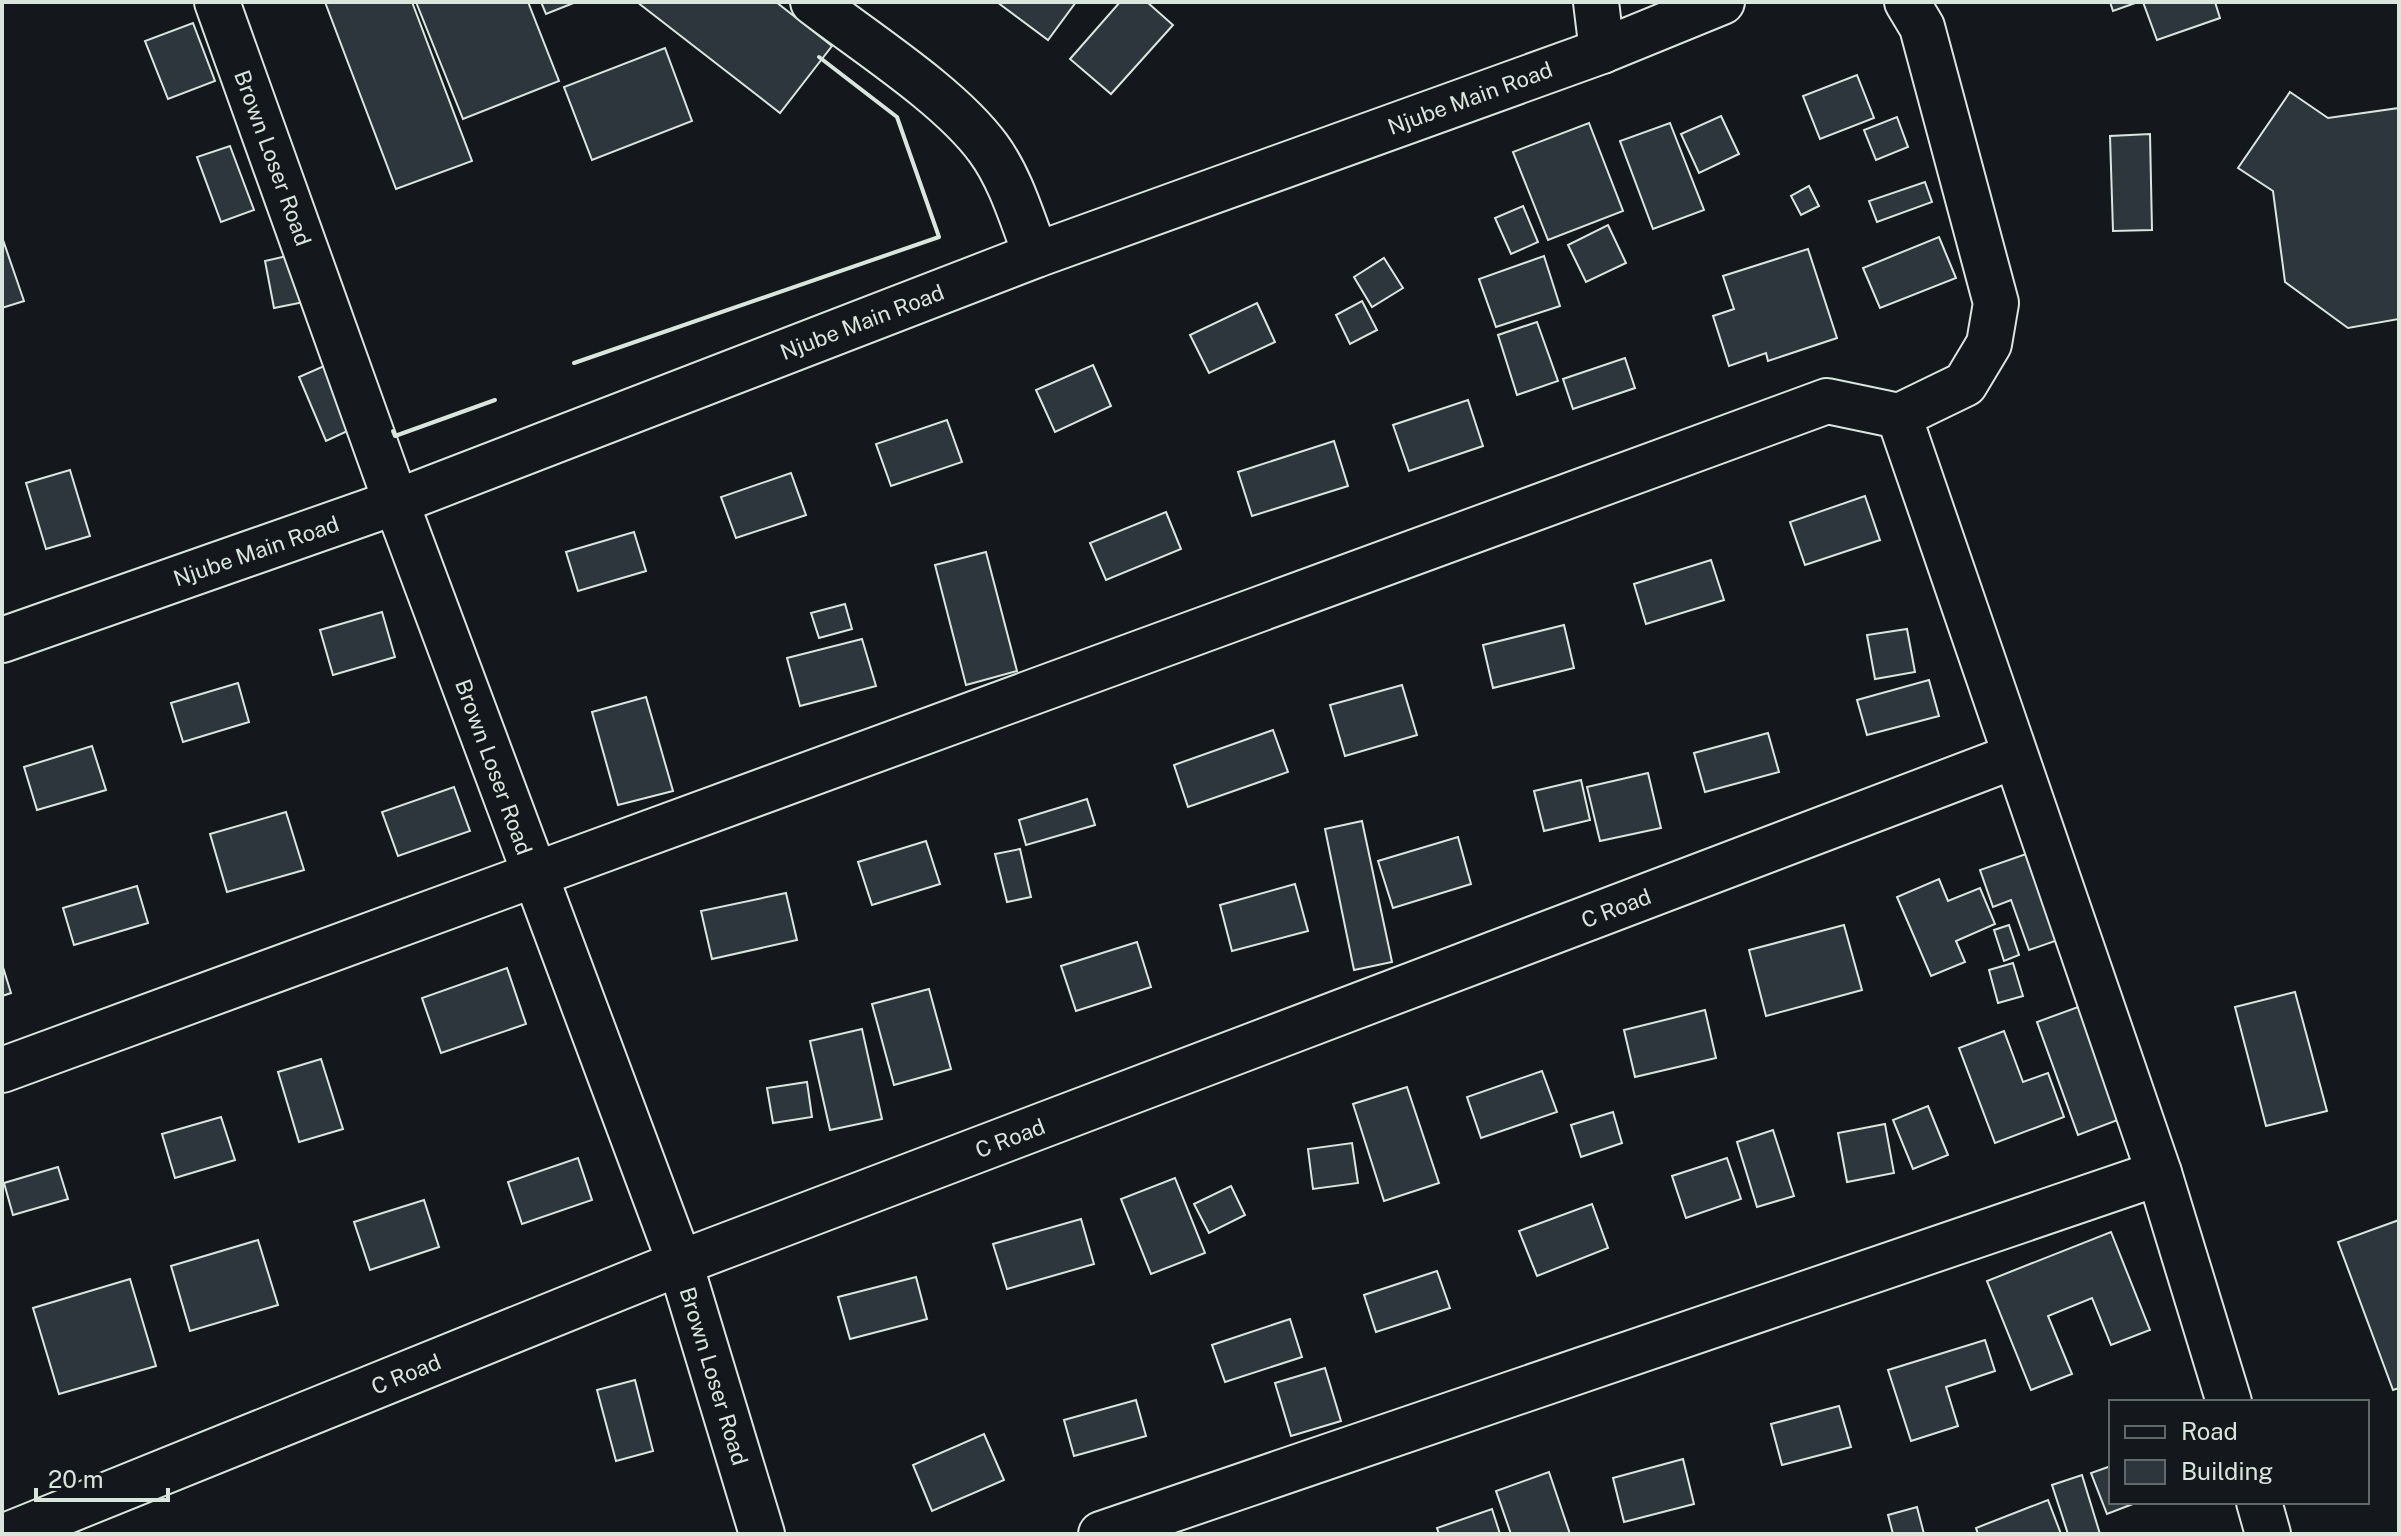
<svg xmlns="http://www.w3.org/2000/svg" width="2401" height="1536" font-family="'Public Sans',sans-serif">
<rect width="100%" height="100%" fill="#14181c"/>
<g fill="#2c363c" stroke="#d8e6dc" stroke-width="2">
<polygon points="325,2 412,2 472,161 396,189"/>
<polygon points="416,2 528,2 559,81 463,119"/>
<polygon points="541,2 576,2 546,14"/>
<polygon points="637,2 776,2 832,46 780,113"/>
<polygon points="997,2 1076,2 1048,40"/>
<polygon points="1120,2 1147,2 1173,25 1111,94 1070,59"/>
<polygon points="2110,2 2138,2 2113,11"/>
<polygon points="2143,2 2215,2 2220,18 2157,40"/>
<polygon points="193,23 215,81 168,99 145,41"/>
<polygon points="665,48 692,121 592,160 564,87"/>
<polygon points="1857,75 1874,118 1820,139 1803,96"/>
<polygon points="2290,92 2328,118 2399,108 2399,319 2348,328 2285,282 2273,191 2238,168"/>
<polygon points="1721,116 1739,154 1699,173 1681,134"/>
<polygon points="1897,117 1908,147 1876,160 1864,130"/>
<polygon points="1589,123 1623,211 1548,240 1513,152"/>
<polygon points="1670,123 1704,210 1653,229 1620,141"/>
<polygon points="2150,134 2152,230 2113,231 2110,136"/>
<polygon points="230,146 254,210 221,222 197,157"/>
<polygon points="1925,182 1932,202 1877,222 1869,201"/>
<polygon points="1809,186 1819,206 1801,215 1791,196"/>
<polygon points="1523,206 1538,242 1511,254 1495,218"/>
<polygon points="1608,225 1626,263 1586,282 1568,245"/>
<polygon points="2,237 24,301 2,308"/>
<polygon points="1939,237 1956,278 1880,308 1863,268"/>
<polygon points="1808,249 1837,338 1768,361 1766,353 1729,366 1713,316 1734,309 1723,276"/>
<polygon points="300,253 309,301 274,308 265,261"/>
<polygon points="1544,256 1560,306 1496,327 1479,279"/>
<polygon points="1384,258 1403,288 1372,307 1354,277"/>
<polygon points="1362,301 1377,330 1350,344 1336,315"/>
<polygon points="1257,303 1275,342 1209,373 1190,335"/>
<polygon points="1537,322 1558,381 1517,395 1498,335"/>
<polygon points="1625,358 1635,388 1573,409 1563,379"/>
<polygon points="340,359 367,422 326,441 299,377"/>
<polygon points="1093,365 1111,406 1055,432 1036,390"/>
<polygon points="1468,400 1483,446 1409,471 1393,425"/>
<polygon points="947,420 962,462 891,486 876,444"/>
<polygon points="1334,441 1348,486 1252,516 1238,472"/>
<polygon points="70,470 90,536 46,549 26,483"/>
<polygon points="791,473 806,515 736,538 721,497"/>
<polygon points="1865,496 1880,540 1805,565 1790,522"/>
<polygon points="1166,512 1181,549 1106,580 1090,543"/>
<polygon points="634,532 646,571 578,591 566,552"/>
<polygon points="986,552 1017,671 966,685 935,565"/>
<polygon points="1711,560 1724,600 1646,624 1634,584"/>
<polygon points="845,604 852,629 819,638 811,613"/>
<polygon points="382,612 395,657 333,675 320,630"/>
<polygon points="1564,625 1574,668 1493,688 1483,645"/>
<polygon points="1907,629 1915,672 1875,679 1867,635"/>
<polygon points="862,639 876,686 800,706 787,658"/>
<polygon points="1929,680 1939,716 1867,735 1857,700"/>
<polygon points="238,683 249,722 183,742 171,703"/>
<polygon points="1402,685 1417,735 1345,756 1330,705"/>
<polygon points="646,697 673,791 618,805 592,712"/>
<polygon points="1273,730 1288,772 1188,807 1174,765"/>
<polygon points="1768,733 1779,772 1705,792 1694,753"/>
<polygon points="92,746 106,790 37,810 24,767"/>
<polygon points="1648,773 1661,828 1600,841 1587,787"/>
<polygon points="1581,780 1590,820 1544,831 1534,791"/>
<polygon points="454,787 470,831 398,856 382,812"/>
<polygon points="1087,799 1095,825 1026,845 1019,820"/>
<polygon points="286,812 304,870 227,892 210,834"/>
<polygon points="1362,821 1392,962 1354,970 1325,829"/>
<polygon points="1458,837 1471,884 1393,908 1378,861"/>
<polygon points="926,841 940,884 872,905 858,862"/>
<polygon points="1020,849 1031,897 1007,902 995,854"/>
<polygon points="2029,853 2061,939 2029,950 2011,900 1993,907 1980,870"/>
<polygon points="1939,879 1948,901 1980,888 1995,924 1956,941 1965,962 1931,976 1897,897"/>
<polygon points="1295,884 1308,931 1232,951 1220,905"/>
<polygon points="137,886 148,923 74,945 63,908"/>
<polygon points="786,893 797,940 712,959 701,911"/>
<polygon points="1844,925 1862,990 1766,1016 1749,950"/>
<polygon points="2009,925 2019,955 2004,961 1994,930"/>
<polygon points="1137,942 1151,987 1076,1011 1061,966"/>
<polygon points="2013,963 2023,996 1998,1003 1989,970"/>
<polygon points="2,964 11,993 2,996"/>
<polygon points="507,968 526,1024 441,1053 422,998"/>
<polygon points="929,989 951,1069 894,1085 872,1004"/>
<polygon points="2295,992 2327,1111 2266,1126 2235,1007"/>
<polygon points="2089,1003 2131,1115 2078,1135 2037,1022"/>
<polygon points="1705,1010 1716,1058 1635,1077 1624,1030"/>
<polygon points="862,1029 882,1119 830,1130 810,1041"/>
<polygon points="2004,1031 2023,1082 2048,1073 2064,1117 1995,1143 1959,1048"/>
<polygon points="321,1059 343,1129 299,1142 278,1072"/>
<polygon points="1542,1071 1557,1112 1481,1138 1467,1097"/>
<polygon points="807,1082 812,1117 773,1123 767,1088"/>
<polygon points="1407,1087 1439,1183 1384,1201 1353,1104"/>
<polygon points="1928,1106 1948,1155 1913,1169 1893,1120"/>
<polygon points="1613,1112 1622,1143 1581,1157 1571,1125"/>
<polygon points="221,1117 235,1160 175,1178 162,1134"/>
<polygon points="1885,1124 1894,1173 1847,1182 1838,1133"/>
<polygon points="1773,1130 1794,1196 1757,1207 1737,1142"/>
<polygon points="1352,1143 1358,1183 1313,1189 1308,1149"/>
<polygon points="578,1158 592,1200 522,1224 508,1182"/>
<polygon points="1727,1158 1741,1199 1686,1218 1672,1176"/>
<polygon points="58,1167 68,1199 13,1215 4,1183"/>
<polygon points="1175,1178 1205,1253 1151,1274 1121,1199"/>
<polygon points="1231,1186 1245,1215 1209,1233 1194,1204"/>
<polygon points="424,1200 439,1247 370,1270 354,1222"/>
<polygon points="1592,1204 1608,1248 1537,1276 1519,1231"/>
<polygon points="1081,1219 1094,1264 1007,1289 993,1244"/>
<polygon points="2399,1220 2399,1388 2393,1390 2338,1242"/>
<polygon points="2111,1232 2150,1330 2111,1345 2092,1298 2048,1316 2072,1374 2031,1390 1987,1281"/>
<polygon points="258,1240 278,1305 190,1331 171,1266"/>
<polygon points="1437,1271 1450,1308 1376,1332 1364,1295"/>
<polygon points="916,1277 927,1319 850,1339 838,1297"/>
<polygon points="130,1279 156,1366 59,1394 33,1308"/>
<polygon points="1290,1319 1302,1357 1225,1382 1212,1345"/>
<polygon points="1985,1340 1995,1371 1946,1387 1958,1426 1911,1441 1888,1370"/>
<polygon points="1325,1368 1341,1421 1291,1436 1275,1383"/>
<polygon points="635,1380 653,1451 616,1461 597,1390"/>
<polygon points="1136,1400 1146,1436 1074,1456 1064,1420"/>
<polygon points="1839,1406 1851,1447 1782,1465 1771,1424"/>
<polygon points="984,1434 1004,1480 932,1511 913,1465"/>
<polygon points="1683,1459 1694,1504 1624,1522 1613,1478"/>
<polygon points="2111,1466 2111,1502 2138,1502 2107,1514 2091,1473"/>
<polygon points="1549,1472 1570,1534 1511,1534 1496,1491"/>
<polygon points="2082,1475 2100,1534 2068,1534 2052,1485"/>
<polygon points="2048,1500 2061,1534 1978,1534 1976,1528"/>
<polygon points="1917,1507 1924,1534 1893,1534 1888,1515"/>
<polygon points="1492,1509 1500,1534 1439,1534 1437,1528"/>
</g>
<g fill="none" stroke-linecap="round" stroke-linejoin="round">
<g stroke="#d8e6dc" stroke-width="48">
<g id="minor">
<polyline points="217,2 396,502 680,1263 762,1534"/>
<path d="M813,2C865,42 950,96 988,148C1011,179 1022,219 1036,255"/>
<polyline points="1596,2 1602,51"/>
<polyline points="1899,416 1965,384 1989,344 1996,303 1922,27 1907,2"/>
<polyline points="2,640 396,502 1036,255 1602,51 1722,2"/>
<polyline points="2,1070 1827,401 1899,416 2159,1173 2229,1402"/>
<polyline points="2259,1502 2268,1534"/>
<polyline points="10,1534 680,1263 2015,756"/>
<polyline points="1101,1534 2159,1173"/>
</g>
</g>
<use href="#minor" stroke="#14181c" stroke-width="44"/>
<g stroke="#d8e6dc" stroke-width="4">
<polyline points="574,363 939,237 897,117 819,57"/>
<polyline points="393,431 395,436 495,400"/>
</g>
</g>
<g text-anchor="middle" stroke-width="6" stroke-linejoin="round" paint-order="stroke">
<g font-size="22" fill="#d8e6dc" stroke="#14181c">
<text transform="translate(1470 98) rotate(-20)" y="8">Njube Main Road</text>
<text transform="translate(273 158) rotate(70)" y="8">Brown Loser Road</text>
<text transform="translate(862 322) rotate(-21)" y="8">Njube Main Road</text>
<text transform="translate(256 551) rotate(-19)" y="8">Njube Main Road</text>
<text transform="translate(494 767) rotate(70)" y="8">Brown Loser Road</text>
<text transform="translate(1616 908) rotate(-21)" y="8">C Road</text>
<text transform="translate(1010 1138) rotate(-21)" y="8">C Road</text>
<text transform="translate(406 1374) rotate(-22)" y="8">C Road</text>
<text transform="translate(714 1376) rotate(73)" y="8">Brown Loser Road</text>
</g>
</g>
<rect width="2401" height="1536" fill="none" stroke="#d8e6dc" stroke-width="8"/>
<rect x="2109" y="1400" width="260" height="104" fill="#14181c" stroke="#626a69" stroke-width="2"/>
<rect x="2125" y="1426" width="40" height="12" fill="#14181c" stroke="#626a69" stroke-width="2"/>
<text x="2181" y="1440" font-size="24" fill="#d8e6dc">Road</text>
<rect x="2125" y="1460" width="40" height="24" fill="#2c363c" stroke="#626a69" stroke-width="2"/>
<text x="2181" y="1480" font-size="24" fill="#d8e6dc">Building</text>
<path d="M36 1488v12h132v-12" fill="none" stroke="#d8e6dc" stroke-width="4"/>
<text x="48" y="1488" font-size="24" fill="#d8e6dc" stroke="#14181c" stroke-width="6" paint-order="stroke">20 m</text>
</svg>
